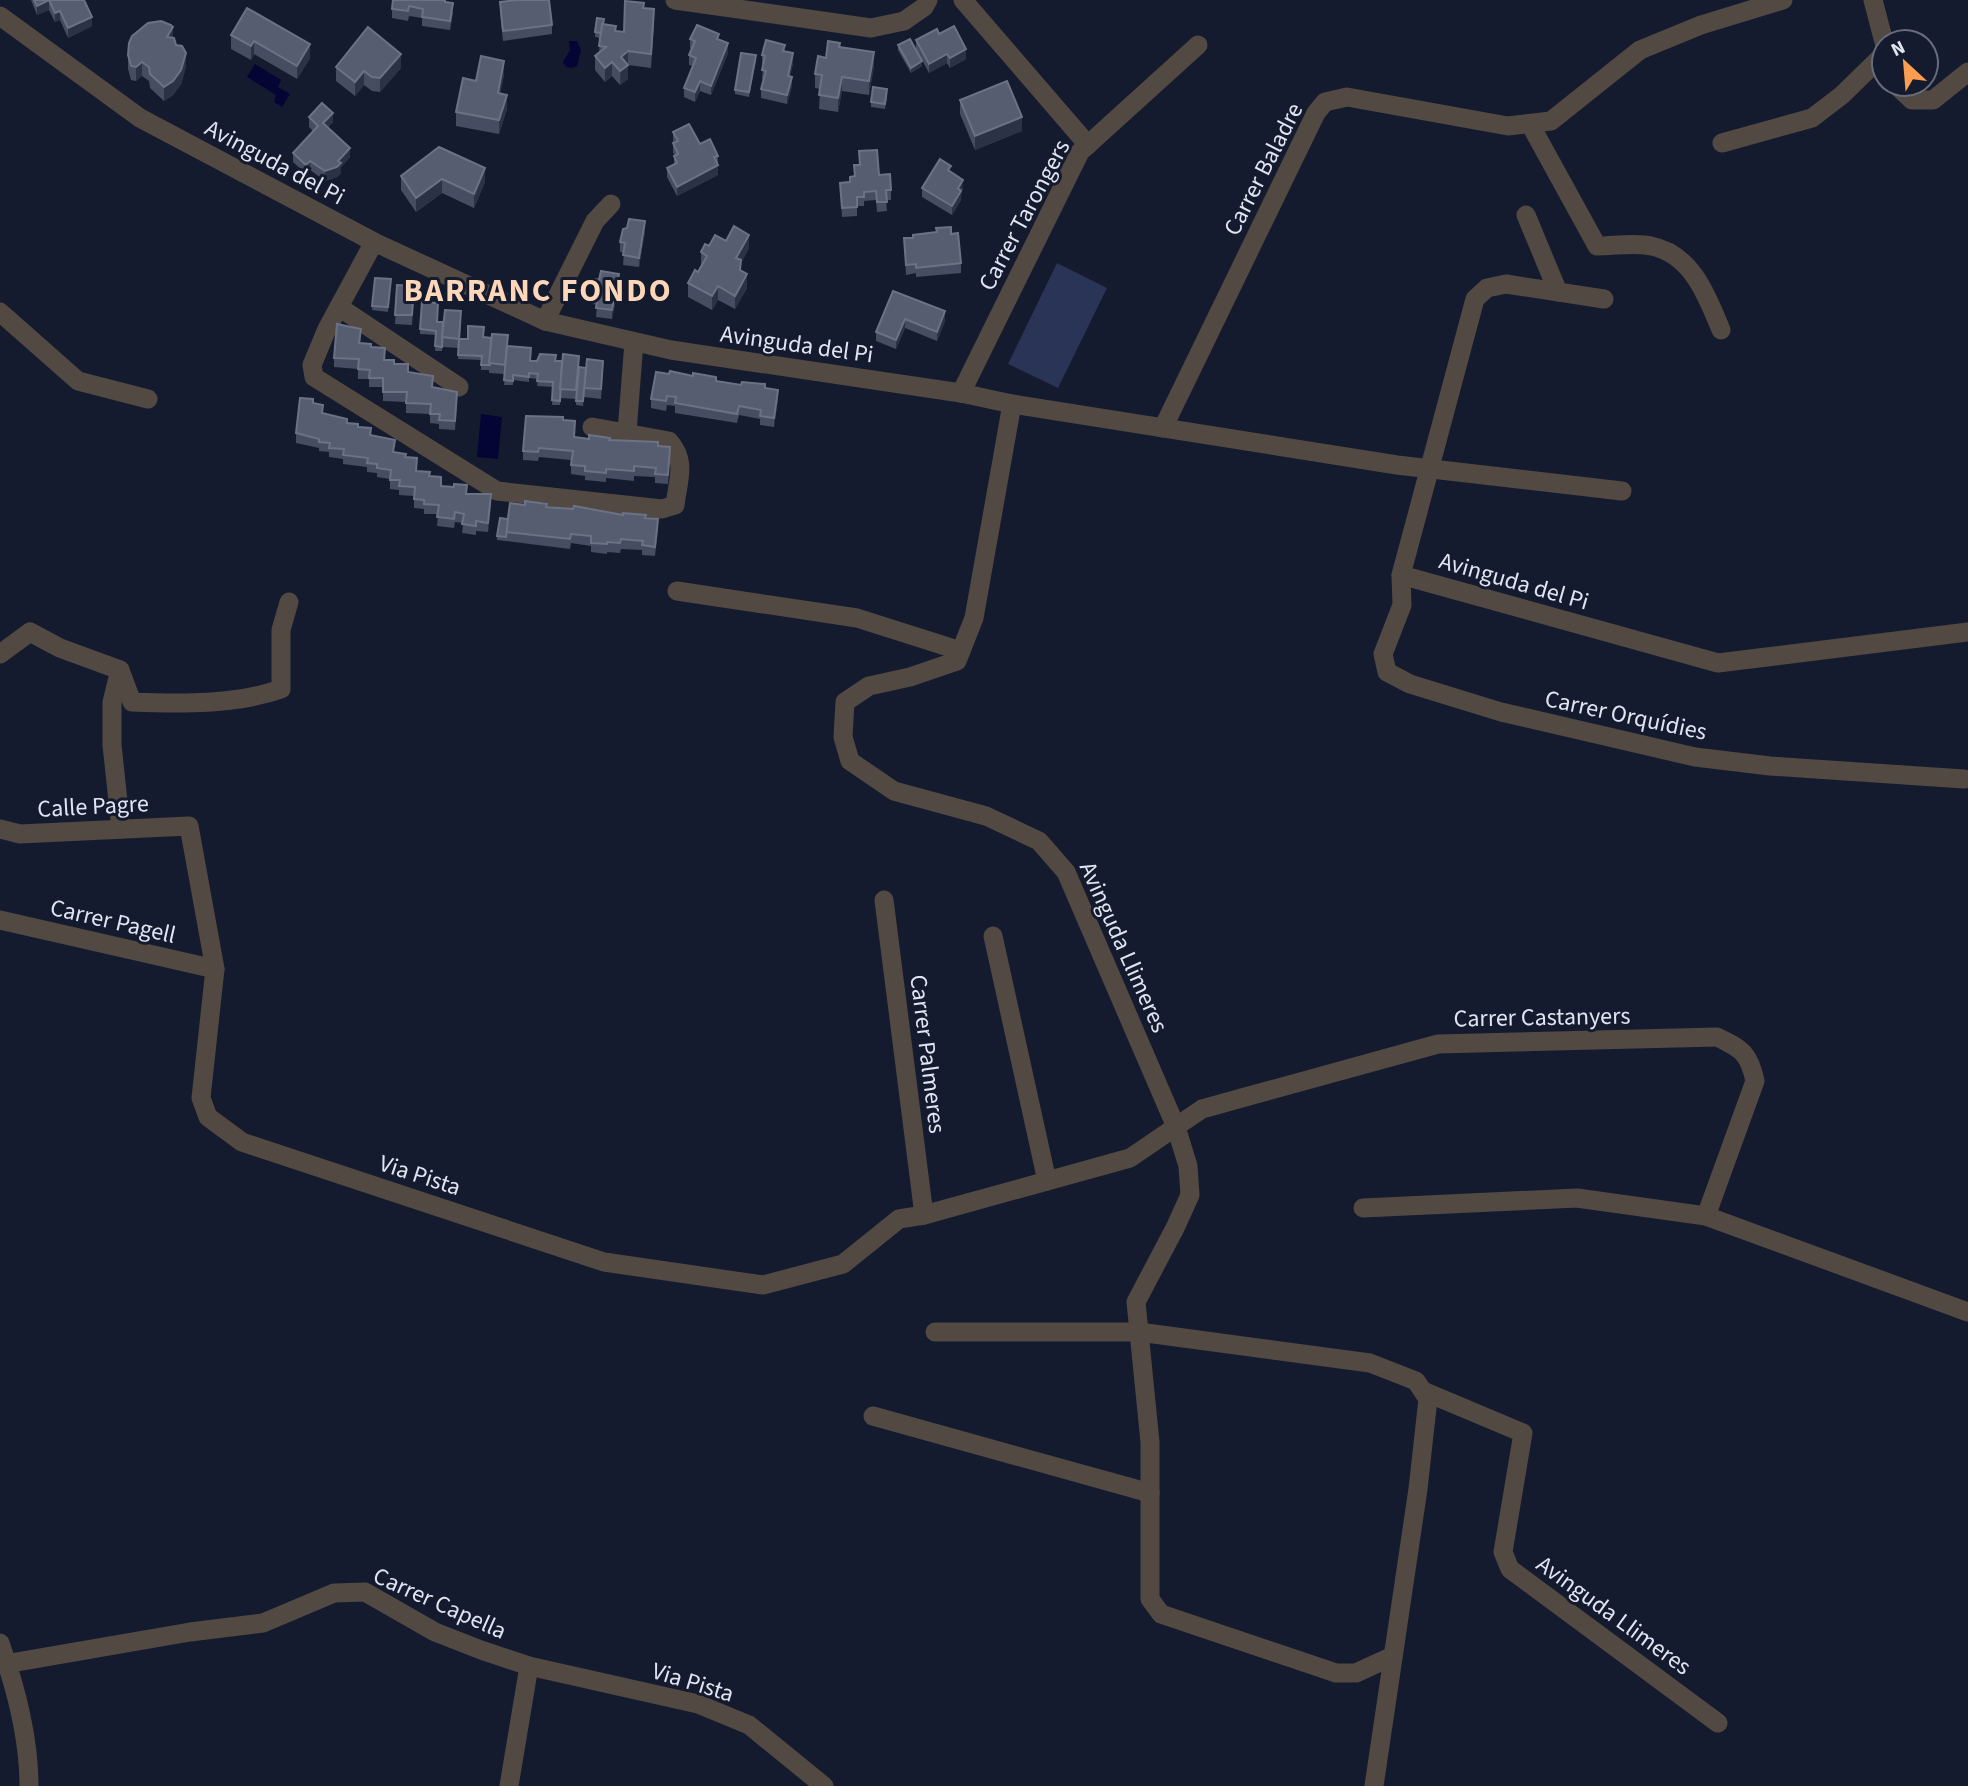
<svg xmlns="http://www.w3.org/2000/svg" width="1968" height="1786" font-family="'Source Sans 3',sans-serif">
<rect width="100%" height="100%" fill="#151b2e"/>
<polygon fill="#293457" points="1057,263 1107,288 1058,388 1008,364"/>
<g fill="#040534">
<polygon points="569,41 577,41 581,50 577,66 572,68 566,67 563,62 570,50"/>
<polygon points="255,64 281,80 278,87 290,94 282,107 274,102 276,95 247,77"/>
<polygon points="481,414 502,417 498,459 477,457"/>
</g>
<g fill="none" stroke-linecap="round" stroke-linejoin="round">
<g stroke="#524942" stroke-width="19">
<polyline points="675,0 871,28 904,21 924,7 928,0"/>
<polyline points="963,0 1088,145"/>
<polyline points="1873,0 1884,42"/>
<polyline points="0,16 140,118 374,242 545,321 671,350 961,393"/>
<polyline points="1198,45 1080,152 961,393 1012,404 1397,465 1622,491"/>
<polyline points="1895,84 1912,100 1933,100 1968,72"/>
<path d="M1530,124L1597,246C1614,246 1635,242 1651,246C1692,254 1707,296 1721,330"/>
<polyline points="1722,143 1812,118 1842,95 1884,54"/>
<polyline points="1526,215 1558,292"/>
<path d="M374,242L327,329L312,365L314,377L497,491L662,509L675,505C678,480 687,461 669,441L592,427"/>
<polyline points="1604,299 1506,284 1487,288 1475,299 1401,575 1718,663 1968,632"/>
<polyline points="339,307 459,387"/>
<polyline points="0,312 78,381 148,399"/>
<polyline points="545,321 595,221 611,204"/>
<polyline points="1012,404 974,618 957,661 910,677 869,686 845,702 843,737 850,761 894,791 986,816 1039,841 1066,872 1176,1127 1188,1166 1190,1195 1175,1228 1136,1302 1150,1442 1150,1599 1161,1614 1336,1673 1356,1673 1393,1656"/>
<polyline points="1163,428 1316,113 1325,102 1347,97 1508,126 1551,121 1640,50 1701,25 1783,0"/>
<polyline points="627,432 634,342"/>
<polyline points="1401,575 1402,605 1383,654 1387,672 1410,684 1501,712 1695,757 1770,766 1964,779"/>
<polyline points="677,591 857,618 961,651"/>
<path d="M0,654L30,632L60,648L120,670L132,702C181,704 235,705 281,689V630L289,602"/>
<polyline points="120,670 112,702 112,745 121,829"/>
<path d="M0,829L20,834L189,826L215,969L201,1098L208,1117L242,1142L604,1262L763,1285L843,1264L899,1219L924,1215L1130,1158L1202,1109L1438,1044L1717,1037C1742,1049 1749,1053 1755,1081L1706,1216L1968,1312"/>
<polyline points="884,900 924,1215"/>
<polyline points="0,920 215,969"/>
<polyline points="993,936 1047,1181"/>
<polyline points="1363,1208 1577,1198 1706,1216"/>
<polyline points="935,1332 1139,1332 1370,1363 1416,1381 1428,1399 1418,1489 1374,1786"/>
<polyline points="1423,1391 1523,1433 1503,1552 1510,1569 1718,1723"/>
<polyline points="873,1416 1150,1493"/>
<path d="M0,1643C16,1688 29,1738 29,1786"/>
<polyline points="0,1665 190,1632 263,1623 334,1593 365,1592 435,1632 481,1650 529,1666 698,1704 749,1725 824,1786"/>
<polyline points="509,1786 529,1666"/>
</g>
</g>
<g fill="#464c61">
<polygon points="31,0 80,0 92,26 68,38 60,20 55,22 49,10 37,15"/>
<polygon points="446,0 446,2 453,13 450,30 422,26 422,18 409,16 408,21 392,18 392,9"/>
<polygon points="500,2 552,25 552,34 503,41 500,12"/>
<polygon points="247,8 310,58 297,79 254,54 251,60 231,49 231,35"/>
<polygon points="644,8 654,23 651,68 628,65 628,79 620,85 612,76 605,82 595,70 595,56 599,53 600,38 595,37 595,32 604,24 616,31 624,32"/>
<polygon points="939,34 966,59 950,68 947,63 929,73 916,49 916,40"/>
<polygon points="173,38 186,67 181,84 173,95 164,101 150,88 149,81 142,76 136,81 131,80 128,69 128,55"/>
<polygon points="690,39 719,40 728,53 711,95 700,91 695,102 684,97 684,88 693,66 689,65 689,55 692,49 690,48"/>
<polygon points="898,45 922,66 911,73 898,50"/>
<polygon points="840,47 874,66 869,95 842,91 838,112 819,109 820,89 815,88 815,74 826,58"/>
<polygon points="785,51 793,63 790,77 792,86 787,104 761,98 761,89 764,80 762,79 763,65 762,64 762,55"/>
<polygon points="756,60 749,97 735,94 735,90"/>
<polygon points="336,67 401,68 380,92 372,91 364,85 355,96 336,81"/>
<polygon points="504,75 500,94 507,109 499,134 456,126 456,112 476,81"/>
<polygon points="887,94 885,109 871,107 871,102"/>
<polygon points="960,100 1022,131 975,150 960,114"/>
<polygon points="309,117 333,122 328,127 350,157 341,167 341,173 337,177 325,181 310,170 306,174 293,162 293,153 313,131 309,127"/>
<polygon points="673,132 700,144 718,156 718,175 677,196 667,177 667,168 674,165 674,156 675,155 673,153"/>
<polygon points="859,151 891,190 891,200 886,200 887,211 877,212 876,200 864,201 864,206 857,206 857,216 842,217 840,183 850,182 854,177 854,165 859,165"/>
<polygon points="951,172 963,189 961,192 961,200 952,215 922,197 922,188"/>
<polygon points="401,176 485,182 474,208 442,193 416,212 401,190"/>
<polygon points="645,231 639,267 623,265 624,252 620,252 620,242"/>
<polygon points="951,234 961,263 961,273 916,277 916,273 906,275 904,238"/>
<polygon points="726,241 749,248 741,263 741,270 747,288 735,309 718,300 712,310 688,297 688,283 698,272 701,266 701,252"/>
<polygon points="375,278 391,279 388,312 372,310"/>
<polygon points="619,283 612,319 596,317 597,305 593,304 593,295"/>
<polygon points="397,285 414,296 412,325 395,324"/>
<polygon points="893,291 945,321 937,341 905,328 896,349 876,341 876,332"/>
<polygon points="461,320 460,339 483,337 508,346 531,361 555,360 579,368 603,370 601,399 584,397 584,395 583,406 576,405 576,399 560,398 560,405 552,405 553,387 537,386 538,379 529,378 529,382 513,380 513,385 504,385 505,374 489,373 489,370 481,370 481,360 458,359 459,348 442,347 442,346 442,351 435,351 436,335 420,334 420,329 443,322"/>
<polygon points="361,338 360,343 371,347 385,360 394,364 457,401 455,430 439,429 439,424 430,423 430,414 406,413 406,402 383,401 383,387 369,387 369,379 358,379 358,369 334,367 334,358"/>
<polygon points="716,382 765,388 778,399 774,427 760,425 760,419 739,415 737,423 675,413 675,406 667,405 666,411 651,408 651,399"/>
<polygon points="313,403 323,414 358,427 371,435 394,452 406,457 417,471 430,476 441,486 491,504 488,532 476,531 476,535 462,533 463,523 455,522 454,528 437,526 438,514 424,514 424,509 414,508 414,496 399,495 399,490 390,489 390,479 377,477 377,473 367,472 367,467 343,464 343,459 329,457 329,452 319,451 319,448 296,443 296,433"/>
<polygon points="563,420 575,437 610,440 658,446 670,457 668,484 655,483 655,477 634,476 634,481 606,478 606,482 585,480 585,476 571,474 571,460 539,457 538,461 523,460 523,451"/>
<polygon points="525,505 646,518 658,528 655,556 642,555 642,550 621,549 620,553 607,552 607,554 591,552 591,546 571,543 570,549 497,540 497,536 508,519"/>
</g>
<g fill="#2b3246">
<polygon points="49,0 49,10 37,15 37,6"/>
<polygon points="60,11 60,20 55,22 55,13"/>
<polygon points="92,17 92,26 68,38 68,28"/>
<polygon points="173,27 173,41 167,37"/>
<polygon points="254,41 254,54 251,60 251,46"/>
<polygon points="728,43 728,53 711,95 711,86"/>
<polygon points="310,44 310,58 297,79 297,66"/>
<polygon points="966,49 966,59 950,68 950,58"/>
<polygon points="628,51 628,79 620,85 621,57"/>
<polygon points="874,52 874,66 869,95 869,81"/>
<polygon points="186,53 186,67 181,84 173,95 164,101 164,87"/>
<polygon points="793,53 793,63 788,85 788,76"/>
<polygon points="401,54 401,68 380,92 380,78"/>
<polygon points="947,54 947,63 929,73 929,64"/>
<polygon points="504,61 504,75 498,107 498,93"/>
<polygon points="922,61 922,66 911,73 911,68"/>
<polygon points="142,62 142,76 136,81 136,67"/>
<polygon points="612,62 612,76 605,82 605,68"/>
<polygon points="364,71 364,85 355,96 355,82"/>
<polygon points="792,77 792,86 787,104 787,95"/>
<polygon points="842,77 842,91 838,112 838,98"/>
<polygon points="700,81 700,91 695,102 695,92"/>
<polygon points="507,95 507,109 499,134 499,120"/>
<polygon points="333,113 333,122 323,132 323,123"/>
<polygon points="1022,117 1022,131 975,150 975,136"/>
<polygon points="350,148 350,157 341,167 341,173 337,177 325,181 325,171 338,161"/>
<polygon points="310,161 310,170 306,174 306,165"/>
<polygon points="718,165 718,175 677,196 677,187"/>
<polygon points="485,168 485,182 474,208 474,194"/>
<polygon points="442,179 442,193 416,212 416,198"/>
<polygon points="963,180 961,200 952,215 952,206 958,188"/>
<polygon points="645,221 645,231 639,267 639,258"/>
<polygon points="749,235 749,248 741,263 740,284 736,258"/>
<polygon points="619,274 619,283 612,319 612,310"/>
<polygon points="747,274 747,288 735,309 735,296"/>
<polygon points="718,286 718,300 712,310 712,296"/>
<polygon points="945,311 945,321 937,341 937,332"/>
<polygon points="905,319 905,328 896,349 896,340"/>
<polygon points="778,390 778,399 774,427 774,418"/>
<polygon points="491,494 491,504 488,532 488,523"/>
</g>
<g fill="#565d71" stroke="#6c7285" stroke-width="2">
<polygon points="34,0 84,0 92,17 68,28 60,11 55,13 49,0 37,6"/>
<polygon points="393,0 445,0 445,2 453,3 450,21 422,17 423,9 409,6 408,11 392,9"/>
<polygon points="517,0 549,0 552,25 503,31 500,2"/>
<polygon points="625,1 644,3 643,8 654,9 651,54 628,51 621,57 628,65 620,71 612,62 605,68 595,56 606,47 599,46 602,24 616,26 615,31 624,32"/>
<polygon points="247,8 310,44 297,66 254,41 251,46 231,35"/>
<polygon points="597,18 604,19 603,24 602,24 601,33 595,32"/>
<polygon points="161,21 171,25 173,27 167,37 174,38 176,45 182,46 186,53 181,70 173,81 164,87 150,74 149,67 142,62 136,67 131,66 128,55 129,43 132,36 148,23"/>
<polygon points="697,25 719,34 717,39 728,43 711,86 700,81 695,92 684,88 696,58 689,55 695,41 690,39"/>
<polygon points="954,26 966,49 950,58 947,54 929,64 916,40 937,29 939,34"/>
<polygon points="368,27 401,54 380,78 372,77 364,71 355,82 336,67"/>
<polygon points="910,39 922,61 911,68 898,45"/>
<polygon points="766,40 785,45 783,51 793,53 788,76 792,77 787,95 761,89 766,71 762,70 765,56 762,55"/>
<polygon points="828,41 840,43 839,47 874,52 869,81 842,77 838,98 819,95 822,75 815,74 818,56 826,58"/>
<polygon points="741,53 756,55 749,92 735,90"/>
<polygon points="481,56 504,61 498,93 507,95 499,120 456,112 463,78 476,81"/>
<polygon points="1007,81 1022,117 975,136 960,100"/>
<polygon points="873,87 887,89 885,104 871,102"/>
<polygon points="322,103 333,113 323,123 350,148 338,161 341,163 337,167 325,171 310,161 306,165 293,153 318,126 309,117"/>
<polygon points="689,124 700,144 710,139 718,156 714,157 718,165 677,187 667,168 677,163 674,156 678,154 673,143 678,141 673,132"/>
<polygon points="439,147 485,168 474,194 442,179 416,198 401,176"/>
<polygon points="877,150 879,175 890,174 891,190 886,190 887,202 877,202 876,191 864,192 864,197 857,197 857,207 842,208 840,183 850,182 850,177 855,176 854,165 860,165 859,151"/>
<polygon points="940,159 951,166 948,170 963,180 958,188 961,191 952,206 922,188"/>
<polygon points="629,219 645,221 639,258 623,255 625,243 620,242 623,229 627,228"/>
<polygon points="734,226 749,235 736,258 741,260 740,270 747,274 735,296 718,286 712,296 688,283 695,270 698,272 707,256 701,252 705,244 709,246 715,235 726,241"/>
<polygon points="951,227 951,234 958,233 961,263 916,268 916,264 906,265 904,238 913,238 913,235 937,232 936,228"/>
<polygon points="601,271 619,274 612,310 596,308 598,296 593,295 596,279 599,280"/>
<polygon points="375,278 391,279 388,307 372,306"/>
<polygon points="397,285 414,286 412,315 395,315"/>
<polygon points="893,291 945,311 937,332 905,319 896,340 876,332"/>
<polygon points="422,302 438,303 437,322 443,322 442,347 435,346 436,331 420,329"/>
<polygon points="445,310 461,311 459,339 442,337"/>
<polygon points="337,324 361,329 359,343 371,344 371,347 385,348 384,360 394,360 394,364 408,364 408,372 433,376 432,387 457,392 455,421 439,420 440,414 430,414 431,404 406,403 407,392 383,392 383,378 369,378 370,370 358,369 359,359 334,358"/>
<polygon points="468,326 484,327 483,337 491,338 490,365 481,365 482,356 458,355 459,339 468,339"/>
<polygon points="492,334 508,335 505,365 489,363"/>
<polygon points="507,346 531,348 530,361 537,361 540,354 556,355 555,361 562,361 560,401 552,400 553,382 537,381 538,374 529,373 529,377 513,375 513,381 504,380"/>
<polygon points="563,354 579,356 576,390 560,389"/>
<polygon points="587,359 603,361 601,389 584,388"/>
<polygon points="579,367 586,368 583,401 576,401"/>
<polygon points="670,371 693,376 693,373 716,377 716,381 741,385 742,382 765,384 765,388 778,390 774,418 760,416 761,410 739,406 737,414 675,403 676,397 667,396 666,401 651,399 656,372 669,374"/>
<polygon points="300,398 313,399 313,403 323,405 322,413 347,419 347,423 358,424 358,427 371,428 370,435 395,440 393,452 406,454 405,457 417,458 416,471 430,472 429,476 441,477 441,486 454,487 454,484 467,485 466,494 491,494 488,523 476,521 476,526 462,524 464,514 455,512 454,519 437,517 439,505 424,504 424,500 414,499 415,487 399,486 400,480 390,480 391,470 377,468 377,464 367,463 368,458 343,455 344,449 329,448 330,443 319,442 319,439 296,433"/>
<polygon points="526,416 563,417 563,420 575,421 574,437 589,439 589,435 610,438 609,440 658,442 658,446 670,447 668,475 655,474 656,468 634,466 634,471 606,469 606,473 585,471 585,466 571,465 573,451 539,448 538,452 523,451"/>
<polygon points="525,501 547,504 546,507 573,509 574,506 623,515 623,513 646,515 645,518 658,519 655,547 642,545 643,541 621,539 620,543 607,542 607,544 591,543 591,536 571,534 570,539 506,532 510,503 525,505"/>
<polygon points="500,518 508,519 506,537 497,536"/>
</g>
<g text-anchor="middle" stroke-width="6" stroke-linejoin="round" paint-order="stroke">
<g font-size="24" fill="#e0e5f2" stroke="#151b2e">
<text transform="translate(275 162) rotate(28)" y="8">Avinguda del Pi</text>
<text transform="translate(1263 169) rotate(-63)" y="8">Carrer Baladre</text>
<text transform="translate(1024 215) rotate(-62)" y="8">Carrer Tarongers</text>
<text transform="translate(797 344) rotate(8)" y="8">Avinguda del Pi</text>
<text transform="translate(1514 581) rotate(16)" y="8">Avinguda del Pi</text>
<text transform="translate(1626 715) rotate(12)" y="8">Carrer Orquídies</text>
<text transform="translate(93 806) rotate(-3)" y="8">Calle Pagre</text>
<text transform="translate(113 921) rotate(13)" y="8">Carrer Pagell</text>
<text transform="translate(1124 947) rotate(66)" y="8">Avinguda Llimeres</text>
<text transform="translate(1542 1017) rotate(-1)" y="8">Carrer Castanyers</text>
<text transform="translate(928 1054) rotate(83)" y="8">Carrer Palmeres</text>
<text transform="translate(420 1175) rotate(18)" y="8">Via Pista</text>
<text transform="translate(440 1603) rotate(24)" y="8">Carrer Capella</text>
<text transform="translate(1614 1615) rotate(36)" y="8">Avinguda Llimeres</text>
<text transform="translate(693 1682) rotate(17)" y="8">Via Pista</text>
</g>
<g font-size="32" font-weight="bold" letter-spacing="2" fill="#fed6b8" stroke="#151b2e">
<text x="538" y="301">BARRANC FONDO</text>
</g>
</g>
<g transform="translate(1905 63) rotate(334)"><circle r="33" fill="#151b2e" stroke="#666c7c" stroke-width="2"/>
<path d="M0-5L12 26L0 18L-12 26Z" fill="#fb9e51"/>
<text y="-10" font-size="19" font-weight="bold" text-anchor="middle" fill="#e0e5f2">N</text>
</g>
</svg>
